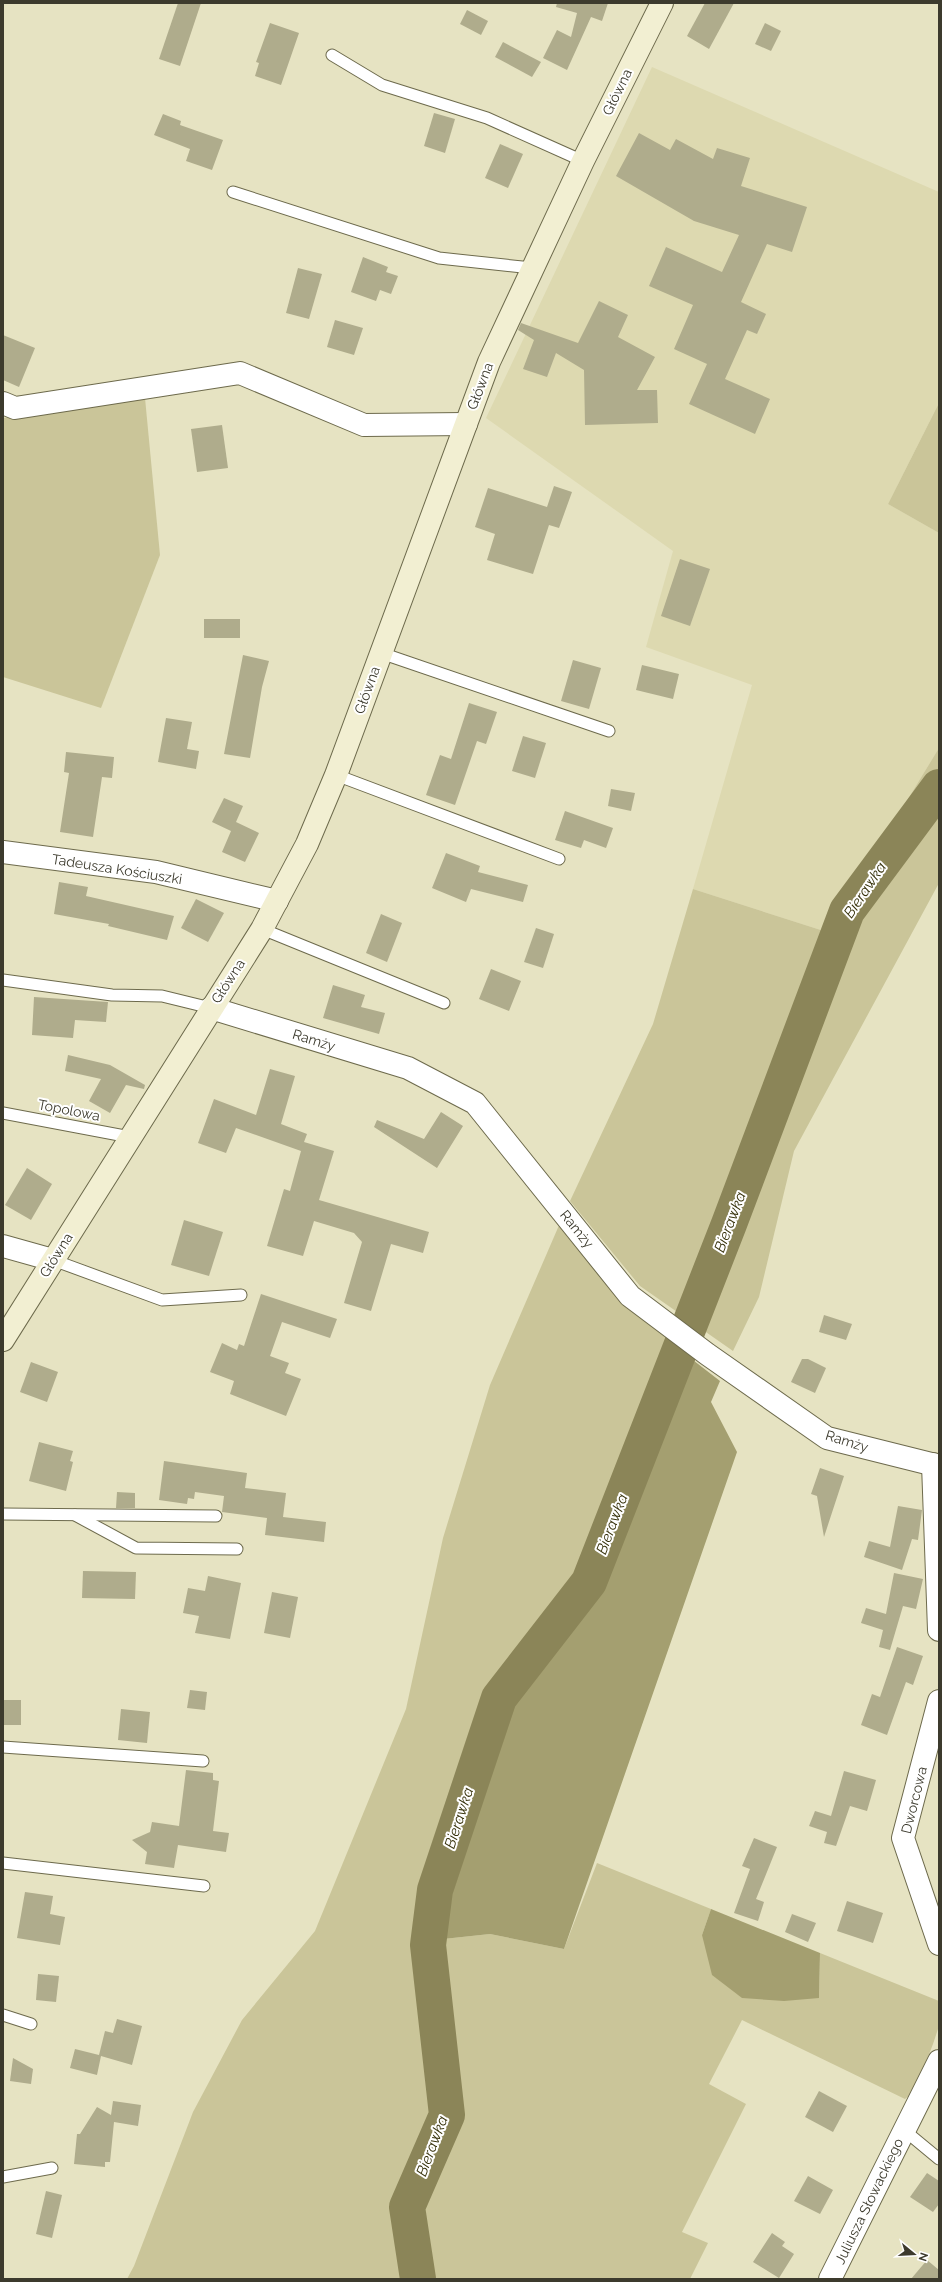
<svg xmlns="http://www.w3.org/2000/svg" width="942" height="2282" font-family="Raleway,sans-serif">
<rect width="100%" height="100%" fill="#e6e3c2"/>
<polygon fill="#ddd9b0" points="652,67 939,192 939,403 888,504 939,533 939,748 827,932 693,889 752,685 646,647 673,551 486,418"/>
<g fill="#cac599">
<polygon points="145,398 160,555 101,708 3,677 3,418"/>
<polygon points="939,403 939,533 888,504"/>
<polygon points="939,748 939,883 794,1151 759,1297 733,1351 640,1286 570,1201 653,1024 693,889 827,932"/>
<path d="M560,1223C597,1267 631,1312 678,1346L586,1580L519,1665L492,1706L458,1812L431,1888L425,1937L428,1981L434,1940L490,1934L564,1949L597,1863L711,1909L702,1935L819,1998L820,1953L939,2001V2026L933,2044L915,2091L905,2099L742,2020L709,2084L746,2104L682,2232L708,2243L690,2279H127L134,2266L193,2112L242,2020L315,1931L406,1709L443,1538L490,1385Z"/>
</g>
<g fill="#a49f70">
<polygon points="680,1350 720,1381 711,1402 737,1452 564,1949 490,1934 434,1940 442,1900 506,1705 594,1589"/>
<polygon points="711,1909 820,1953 819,1998 784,2001 742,1998 712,1975 702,1935"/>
</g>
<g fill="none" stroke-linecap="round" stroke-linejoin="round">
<polyline stroke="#8b8558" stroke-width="36" points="418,2279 407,2207 447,2115 428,1945 435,1890 499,1698 589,1582 729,1224 847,911 939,787"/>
</g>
<g fill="#afac8c">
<polygon points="178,3 201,3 180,66 159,59"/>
<polygon points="557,3 608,3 602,21 591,17 567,70 543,58 557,30 571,37 577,13 556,7"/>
<polygon points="705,3 734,3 709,49 687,36"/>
<polygon points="467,10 488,21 481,35 460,24"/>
<polygon points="270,23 299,33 281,85 255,76 259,63 256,62"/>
<polygon points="765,23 781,31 771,51 755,44"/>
<polygon points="503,42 541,62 532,77 495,57"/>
<polygon points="434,113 455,119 445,153 424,146"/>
<polygon points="163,114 181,121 180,125 223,140 212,170 186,161 190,149 154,135"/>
<polygon points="639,133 670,150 676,139 713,159 717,148 750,158 741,186 807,207 792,252 767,244 741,302 766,314 757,334 747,330 725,379 770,399 755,434 689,404 707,364 674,349 693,305 649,286 666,247 722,272 739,235 694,221 616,176"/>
<polygon points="500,144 523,154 508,188 485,178"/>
<polygon points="363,257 388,267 386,272 398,276 391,294 380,290 376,301 351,292"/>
<polygon points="298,268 322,274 309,319 286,313"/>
<polygon points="599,301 628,315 618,337 655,357 637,390 657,390 658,423 585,425 584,370 556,353 547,377 523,369 534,340 518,330 521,323 578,343"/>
<polygon points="335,320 363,328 354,355 327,347"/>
<polygon points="3,335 35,348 19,387 3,380"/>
<polygon points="222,425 228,468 197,472 191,429"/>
<polygon points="554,486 572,492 559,528 549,525 533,574 487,560 495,534 475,527 488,488 547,507"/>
<polygon points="680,559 710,569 690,626 661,616"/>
<rect x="204" y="619" width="36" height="19"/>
<polygon points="243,655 269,661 262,687 250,758 224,754"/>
<polygon points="573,660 601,668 589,709 561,701"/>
<polygon points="642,665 679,674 673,699 636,690"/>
<polygon points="469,703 497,712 486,744 477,741 455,805 426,795 440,755 451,759"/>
<polygon points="166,718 192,722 187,749 199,751 196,769 158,762"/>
<polygon points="523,736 546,743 535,778 512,771"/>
<polygon points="66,752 114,757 112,778 102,777 93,837 60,832 69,773 64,772"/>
<polygon points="611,789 635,793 631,811 608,806"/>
<polygon points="224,798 243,806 236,822 259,833 245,862 222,852 231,831 212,822"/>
<polygon points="565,811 613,828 606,848 584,840 581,848 555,840"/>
<polygon points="446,853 480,866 478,872 528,885 523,902 471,889 466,902 432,888"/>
<polygon points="59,882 88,887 86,896 174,916 167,940 108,926 109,924 54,914"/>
<polygon points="196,899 224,913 208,942 181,928"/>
<polygon points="381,914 402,923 387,962 366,953"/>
<polygon points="536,928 554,934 543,968 524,962"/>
<polygon points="491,969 521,981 509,1011 479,999"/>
<polygon points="333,985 365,995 361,1007 385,1013 379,1034 323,1018"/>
<polygon points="34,997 108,1002 106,1022 75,1020 73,1038 32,1035"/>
<polygon points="68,1055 110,1065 145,1085 144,1089 126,1085 110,1113 89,1101 101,1079 65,1071"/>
<polygon points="270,1069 295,1076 281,1124 307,1134 304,1142 334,1151 319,1200 429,1232 423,1253 391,1244 371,1311 344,1303 362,1242 354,1233 314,1221 303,1256 267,1246 284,1189 290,1191 301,1151 236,1128 226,1153 198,1143 214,1099 256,1115"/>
<polygon points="441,1112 463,1126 437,1168 374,1127 377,1120 424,1139"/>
<polygon points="27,1168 52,1184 31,1220 5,1205"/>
<polygon points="184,1220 223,1232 209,1276 171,1265"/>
<polygon points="261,1294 337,1319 330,1338 282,1322 270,1356 289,1363 285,1373 301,1379 286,1416 230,1394 234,1381 210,1372 222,1343 237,1350 239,1344 244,1346"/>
<polygon points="824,1315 852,1324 846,1340 819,1332"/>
<polygon points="802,1359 808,1359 826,1368 815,1393 791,1382"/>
<polygon points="31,1362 58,1372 47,1402 20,1392"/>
<polygon points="39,1442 73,1451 70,1461 73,1462 66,1491 29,1481"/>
<polygon points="164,1461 247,1473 245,1488 286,1493 283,1517 326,1522 324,1542 265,1535 267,1518 222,1512 224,1496 195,1492 194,1499 188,1498 187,1504 159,1500"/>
<polygon points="820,1468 844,1476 824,1537 817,1496 811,1494"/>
<polygon points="117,1492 135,1493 135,1508 116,1508"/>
<polygon points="898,1506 922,1510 918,1540 912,1539 902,1570 864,1557 869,1541 890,1547"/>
<polygon points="83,1571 136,1572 135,1599 82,1598"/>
<polygon points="894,1573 923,1579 916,1609 903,1606 890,1650 879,1647 883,1630 861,1623 866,1608 886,1614"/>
<polygon points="208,1576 241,1583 230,1639 195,1633 199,1616 183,1613 188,1588 205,1591"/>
<polygon points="272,1592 298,1597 290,1638 264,1633"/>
<polygon points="897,1647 923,1656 913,1685 906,1682 887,1735 861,1725 872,1694 880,1697"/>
<polygon points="190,1690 207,1692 205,1710 187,1708"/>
<rect x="3" y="1700" width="18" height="25"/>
<polygon points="121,1709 150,1712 147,1743 118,1740"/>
<polygon points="186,1770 213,1773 213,1780 219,1781 213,1831 229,1833 226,1852 178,1845 174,1868 145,1864 147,1852 132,1840 150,1832 152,1822 179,1826"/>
<polygon points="844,1771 876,1780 867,1811 850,1806 836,1846 824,1843 827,1832 809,1826 815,1811 831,1816"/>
<polygon points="754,1838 777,1847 756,1899 764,1902 758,1921 734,1913 750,1869 742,1866"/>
<polygon points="25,1892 53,1896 50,1914 65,1917 60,1945 17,1938"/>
<polygon points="847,1901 883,1913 873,1943 837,1931"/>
<polygon points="792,1914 816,1923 808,1942 785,1932"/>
<polygon points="38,1974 59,1976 56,2002 36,2000"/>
<polygon points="117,2019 142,2026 132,2065 101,2056 97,2075 70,2068 75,2049 99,2055 105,2031 113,2033"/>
<polygon points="13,2058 33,2069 31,2084 10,2081"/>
<polygon points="819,2091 847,2106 833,2132 805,2117"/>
<polygon points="113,2101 141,2105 138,2126 114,2122 110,2162 105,2162 105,2167 74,2164 77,2134 80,2134 97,2107 111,2115"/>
<polygon points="927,2173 939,2181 939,2204 933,2212 910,2197"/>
<polygon points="808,2176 833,2190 820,2214 794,2201"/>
<polygon points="46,2191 62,2195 52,2238 36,2234"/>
<polygon points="772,2233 785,2242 782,2246 794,2254 779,2278 753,2262"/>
<polygon points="927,2260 939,2270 939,2279 911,2279"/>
</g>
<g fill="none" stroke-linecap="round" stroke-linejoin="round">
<g stroke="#6d6a4c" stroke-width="13">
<g id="lane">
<polyline points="332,55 382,85 487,118 583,161"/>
<polyline points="233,192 439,258 532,268"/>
<polyline points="381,653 609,731"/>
<polyline points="336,775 559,859"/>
<polyline points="262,929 444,1003"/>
<polyline points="3,980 112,995 162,996 211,1008"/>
<polyline points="3,1113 130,1137"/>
<polyline points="53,1260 162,1300 241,1295"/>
<polyline points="3,1514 216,1516"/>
<polyline points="75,1515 136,1548 237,1549"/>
<polyline points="3,1747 203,1761"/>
<polyline points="3,1863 204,1886"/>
<polyline points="3,2015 31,2024"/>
<polyline points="904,2130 939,2159"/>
<polyline points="3,2177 52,2168"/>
</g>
</g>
<g stroke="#6d6a4c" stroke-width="24">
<g id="street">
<polyline points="3,403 15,408 240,373 364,425 466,424"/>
<polyline points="3,852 156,872 277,901"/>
<polyline points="211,1008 408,1068 475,1103 630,1296 707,1354 827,1438 939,1466"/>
<polyline points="3,1246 53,1260"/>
<polyline points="933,1464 939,1630"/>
<polyline points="939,1701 903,1838 939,1944"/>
<polyline points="830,2279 939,2061"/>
</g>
</g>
<g stroke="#6d6a4c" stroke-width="24">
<polyline id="secondary" points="3,1340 262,929 307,844 336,775 489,362 583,161 662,3"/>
</g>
<use href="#lane" stroke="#fff" stroke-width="11"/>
<use href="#street" stroke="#fff" stroke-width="22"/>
<use href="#secondary" stroke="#f2efd2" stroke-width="22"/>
</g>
<g text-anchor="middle" stroke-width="4" stroke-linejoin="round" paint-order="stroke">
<g font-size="14" fill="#3c3a2d" stroke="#fff">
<text transform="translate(617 92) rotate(-64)" y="5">Główna</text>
<text transform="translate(480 386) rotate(-69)" y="5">Główna</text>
<text transform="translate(367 690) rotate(-70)" y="5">Główna</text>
<text transform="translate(117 869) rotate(9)" y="5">Tadeusza Kościuszki</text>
<text transform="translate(228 981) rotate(-57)" y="5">Główna</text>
<text transform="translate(314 1040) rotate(17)" y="5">Ramży</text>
<text transform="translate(69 1110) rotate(11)" y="5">Topolowa</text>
<text transform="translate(577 1229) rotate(51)" y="5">Ramży</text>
<text transform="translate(56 1255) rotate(-58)" y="5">Główna</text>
<text transform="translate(847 1441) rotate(17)" y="5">Ramży</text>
<text transform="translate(914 1800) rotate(-76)" y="5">Dworcowa</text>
<text transform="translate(869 2201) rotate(-64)" y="5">Juliusza Słowackiego</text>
</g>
<g font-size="15" font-style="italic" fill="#36310a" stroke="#fff">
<text transform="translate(865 890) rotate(-56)" y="5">Bierawka</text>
<text transform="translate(730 1222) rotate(-69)" y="5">Bierawka</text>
<text transform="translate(612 1524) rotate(-69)" y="5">Bierawka</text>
<text transform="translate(459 1818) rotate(-72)" y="5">Bierawka</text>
<text transform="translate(432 2146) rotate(-69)" y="5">Bierawka</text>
</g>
</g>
<rect width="942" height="2282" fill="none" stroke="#3c3a2d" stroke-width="8"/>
<g transform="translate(914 2254) rotate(108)" stroke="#ffffff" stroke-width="3" paint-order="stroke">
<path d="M0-3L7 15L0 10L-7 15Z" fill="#3c3a2d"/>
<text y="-6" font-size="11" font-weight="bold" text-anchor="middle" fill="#3c3a2d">N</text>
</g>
</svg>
